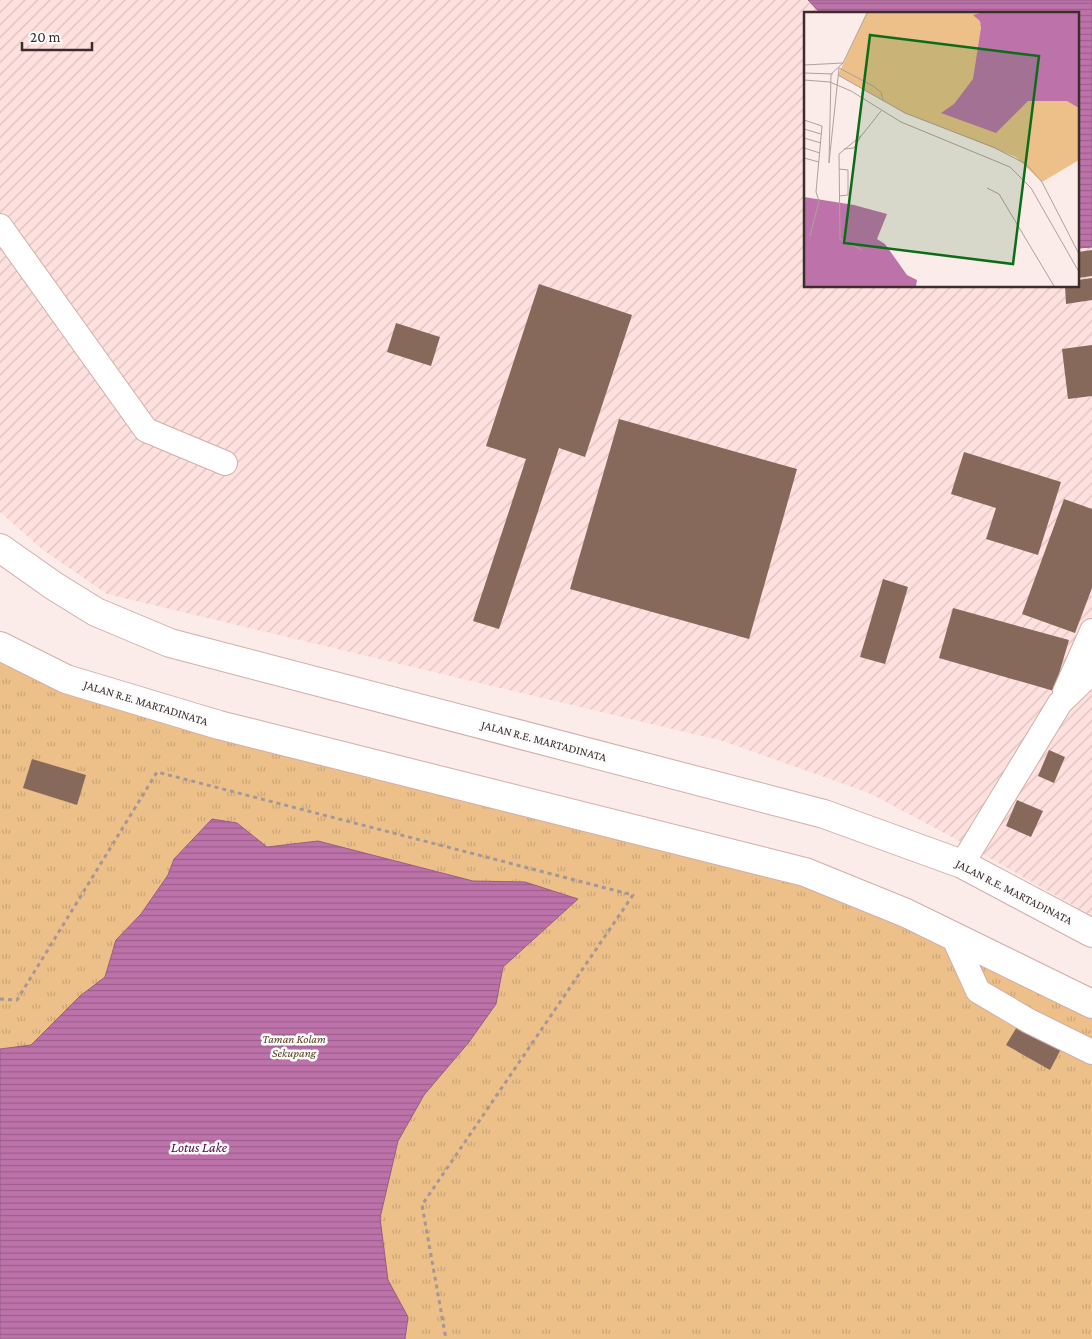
<svg xmlns="http://www.w3.org/2000/svg" width="1092" height="1339" font-family="'Crimson Pro',serif">
<defs>
<pattern id="industrial-furrows" width="10" height="10" patternUnits="userSpaceOnUse" patternTransform="scale(1.25)"><rect width="10" height="10" fill="#fee1de"/><path d="M-1 1l2-2M0 10L10 0M9 11l2-2" fill="none" stroke="#dbc1bf"/></pattern>
<pattern id="grass-tufts" width="24" height="20" patternUnits="userSpaceOnUse" patternTransform="scale(1.25)"><rect width="24" height="20" fill="#ecc088"/><path d="M3 7l-1-3M5 7V3M7 7l1-3M15 17l-1-3M17 17v-4M19 17l1-3" fill="none" stroke="#cba576"/></pattern>
<pattern id="water-rules" width="6" height="5" patternUnits="userSpaceOnUse" patternTransform="scale(1.25)"><rect width="6" height="5" fill="#bd73aa"/><path d="M0 2.5h6" fill="none" stroke="#9b5f8b"/></pattern>
</defs>
<rect width="100%" height="100%" fill="#fbebe9"/>
<polygon fill="url(#industrial-furrows)" points="0,0 808,0 821,14 806,14 806,286 1078,286 1078,248 1092,247 1092,916 965,844 869,793 723,741 107,594 43,550 0,512"/>
<polygon fill="url(#grass-tufts)" points="0,646 66,679 805,872 1092,1004 1092,1339 0,1339"/>
<g fill="url(#water-rules)" stroke="#965e84">
<polygon points="808,0 1092,0 1092,247 1078,248 1078,14 821,14"/>
<polygon points="212,819 237,823 267,847 318,841 473,881 525,882 578,899 503,967 496,1004 469,1042 424,1095 398,1141 380,1218 388,1280 408,1317 405,1339 0,1339 0,1049 31,1045 80,996 105,977 116,940 141,914 168,875 174,859"/>
</g>
<g fill="#86695a">
<polygon points="1092,250 1092,276 1078,278 1078,252"/>
<polygon points="1092,278 1092,300 1066,304 1065,286 1078,286 1078,280"/>
<polygon points="539,284 632,315 585,457 559,448 499,629 473,621 526,459 486,446"/>
<polygon points="396,323 440,337 431,366 387,352"/>
<polygon points="1092,345 1092,396 1068,399 1062,349"/>
<polygon points="619,419 797,469 749,639 570,589"/>
<polygon points="964,452 1061,482 1038,555 986,539 996,508 951,494"/>
<polygon points="1064,499 1092,509 1092,588 1075,633 1022,614"/>
<polygon points="883,579 908,587 885,664 860,657"/>
<polygon points="953,608 1069,640 1054,691 939,658"/>
<polygon points="1049,750 1065,757 1054,783 1038,776"/>
<polygon points="32,759 86,775 77,805 23,788"/>
<polygon points="1017,800 1043,811 1031,837 1006,826"/>
<polygon points="1018,1025 1061,1049 1050,1070 1006,1045"/>
</g>
<g fill="none" stroke-linecap="round" stroke-linejoin="round">
<g stroke="#d2adaa" stroke-width="26">
<g id="minor">
<polyline points="0,226 146,430 225,463"/>
<polyline points="1065,692 1092,631"/>
<polyline points="962,864 1060,703 1092,672"/>
<polyline points="953,936 978,991 1029,1021 1092,1052"/>
</g>
</g>
<g stroke="#d2adaa" stroke-width="30">
<g id="highway">
<polyline points="0,548 54,586 96,612 170,643 824,814 962,864 1092,933"/>
<polyline points="0,646 66,679 219,725 805,872 906,913 1092,1004"/>
</g>
</g>
<polyline stroke="#a69695" stroke-width="3" stroke-dasharray="4 4" stroke-linecap="butt" points="0,999 17,1000 157,772 633,895 422,1205 446,1339"/>
<use href="#minor" stroke="#fff" stroke-width="24"/>
<use href="#highway" stroke="#fff" stroke-width="28"/>
</g>
<g text-anchor="middle" stroke-width="5" stroke-linejoin="round" paint-order="stroke">
<g font-size="12" fill="#3c2d2c" stroke="#fcfcfc">
<text transform="translate(146 703) rotate(17)" y="4">JALAN R.E. MARTADINATA</text>
<text transform="translate(544 741) rotate(15)" y="4">JALAN R.E. MARTADINATA</text>
<text transform="translate(1014 892) rotate(27)" y="4">JALAN R.E. MARTADINATA</text>
</g>
<g font-size="12" font-style="italic" fill="#573f1e" stroke="#fcfcfc">
<text x="294" y="1043">Taman Kolam<tspan x="294" dy="14">Sekupang</tspan></text>
</g>
<g font-size="14" font-style="italic" fill="#4e0942" stroke="#fcfcfc">
<text x="199" y="1152">Lotus Lake</text>
</g>
</g>
<g transform="translate(804 12)">
<rect width="275" height="275" fill="#fbebe9"/>
<path d="M63,1H275V148L238,170L212,145L101,101L34,63Z" fill="#ecc088"/>
<path d="M176,1H275V96L263,89H224L192,121L137,101L150,92L169,67L177,16L176,9L169,3ZM0,185L50,193L83,202L73,227L81,232L103,263L113,268L112,274H0Z" fill="#bd73aa"/>
<path fill="none" stroke="#af9f9d" stroke-width="1" d="M0,53L39,51M35,56L25,151L27,62L39,51L63,1M35,56L69,74L77,80L79,88M0,61L29,62M34,63L101,101L189,135L222,152L238,170L275,242M0,68L26,70M26,70L47,79L97,110L206,155L227,176L275,260M0,108L18,114L12,180L15,189L6,224M0,117L17,122M0,126L17,131M0,136L16,141M40,137L50,136L57,124M0,146L15,150M35,157L44,158V183L35,184M183,176L195,182L250,274M58,238L36,227L35,142L58,123L77,99"/>
<path fill="#0b6d1a" fill-opacity="0.15" stroke="#0b6d1a" stroke-width="2.5" d="M66,23L235,44L209,252L40,231Z"/>
<rect width="275" height="275" fill="none" stroke="#3c2d2c" stroke-width="2.5"/>
</g>
<path d="M22 42v8h70v-8" fill="none" stroke="#3c2d2c" stroke-width="2.5"/>
<text x="30" y="42" font-size="15" fill="#3c2d2c" stroke="#fcfcfc" stroke-width="4" paint-order="stroke">20 m</text>
</svg>
